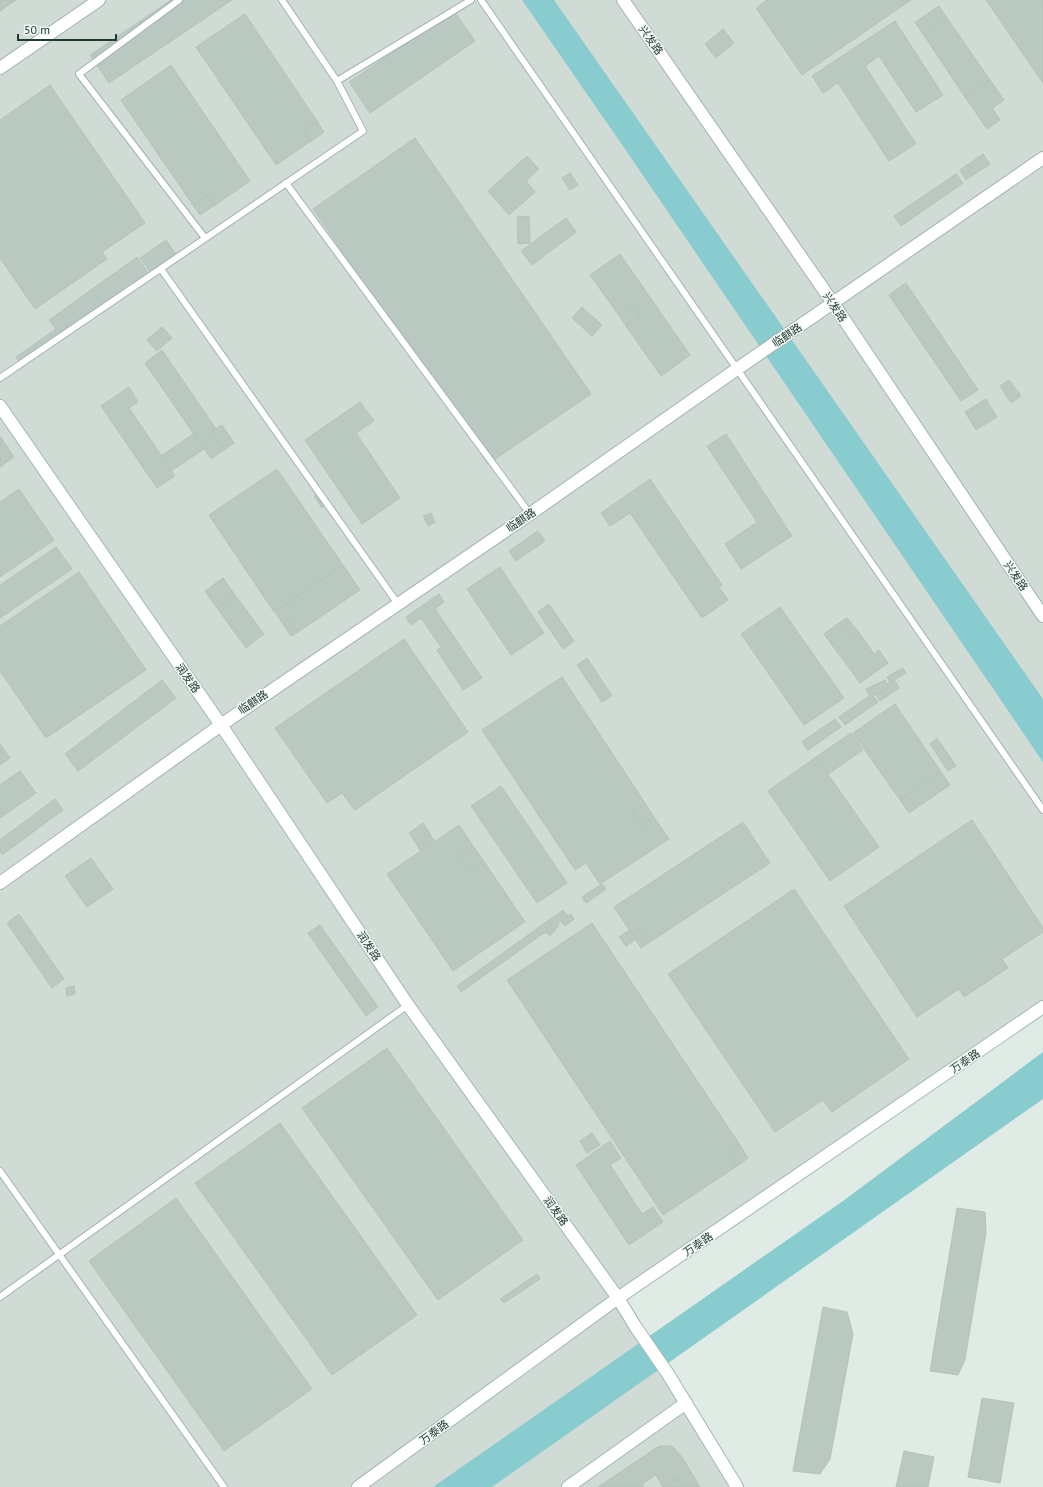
<svg xmlns="http://www.w3.org/2000/svg" width="1043" height="1487" font-family="'PT Sans','Noto Sans SC',sans-serif">
<rect width="100%" height="100%" fill="#e0ebe5"/>
<polygon fill="#cfdbd4" points="0,0 1043,0 1043,1007 618,1298 737,1487 0,1487"/>
<g fill="#89cccf">
<polygon points="522,0 554,0 1043,699 1043,762 625,149"/>
<polygon points="1043,1052 1043,1099 492,1487 433,1487 843,1201"/>
</g>
<g fill="#b9c8c0" stroke="#b3c4bb">
<polygon points="0,0 16,0 0,11"/>
<polygon points="171,0 232,0 109,83 90,55"/>
<polygon points="767,0 911,0 802,75 756,8"/>
<polygon points="986,0 1043,0 1043,83"/>
<polygon points="939,6 947,18 923,34 915,22"/>
<polygon points="454,11 475,41 370,113 349,82"/>
<polygon points="245,14 317,121 303,130 311,141 276,165 196,47"/>
<polygon points="947,18 990,80 965,97 923,34"/>
<polygon points="895,21 943,95 916,112 879,56 865,66 916,144 889,161 838,83 823,93 812,76"/>
<polygon points="723,29 734,43 716,58 705,44"/>
<polygon points="171,65 250,181 215,205 208,195 193,205 121,100"/>
<polygon points="990,80 1004,100 992,108 1000,120 987,129 965,97"/>
<polygon points="50,85 145,223 102,252 107,259 35,309 0,258 0,120"/>
<polygon points="317,121 324,132 311,141 303,130"/>
<polygon points="415,138 591,394 488,464 313,209"/>
<polygon points="983,154 990,164 966,180 960,170"/>
<polygon points="527,156 539,169 526,181 535,192 509,215 488,191"/>
<polygon points="570,173 578,185 570,190 562,178"/>
<polygon points="956,174 963,183 901,226 894,216"/>
<polygon points="208,195 215,205 200,215 193,205"/>
<polygon points="529,216 530,243 518,244 517,217"/>
<polygon points="566,218 576,232 532,265 521,251"/>
<polygon points="166,240 177,256 152,274 140,258"/>
<polygon points="620,254 690,355 661,376 626,326 640,316 631,305 618,314 590,275"/>
<polygon points="137,257 149,274 21,365 16,357 56,329 49,320"/>
<polygon points="906,283 978,390 961,401 889,295"/>
<polygon points="631,305 640,316 626,326 618,314"/>
<polygon points="582,307 602,325 592,336 572,318"/>
<polygon points="162,327 172,338 157,351 147,340"/>
<polygon points="162,350 216,429 211,432 224,450 211,459 145,363"/>
<polygon points="1009,380 1021,396 1011,403 1000,386"/>
<polygon points="129,387 138,402 129,408 175,476 157,488 101,406"/>
<polygon points="986,399 997,417 976,430 965,412"/>
<polygon points="360,402 374,421 356,433 400,498 362,524 305,440"/>
<polygon points="222,425 234,443 224,450 211,432"/>
<polygon points="193,434 204,449 171,471 161,456"/>
<polygon points="726,434 792,536 741,569 725,544 757,522 707,446"/>
<polygon points="0,436 14,457 0,467"/>
<polygon points="277,469 343,565 274,612 209,515"/>
<polygon points="650,479 722,585 719,587 728,600 702,618 630,513 610,526 601,513"/>
<polygon points="19,489 54,540 0,577 0,502"/>
<polygon points="321,491 329,503 322,508 314,496"/>
<polygon points="431,513 435,522 428,526 423,516"/>
<polygon points="538,531 545,541 516,561 509,551"/>
<polygon points="56,547 72,569 0,618 0,585"/>
<polygon points="343,565 360,590 298,632 289,619 283,624 275,612"/>
<polygon points="500,567 544,633 511,655 467,589"/>
<polygon points="79,572 146,670 46,738 0,671 0,626"/>
<polygon points="223,578 235,595 217,608 205,591"/>
<polygon points="439,594 444,602 435,609 482,678 463,690 437,650 441,647 421,618 411,625 406,617"/>
<polygon points="235,595 264,634 246,648 217,608"/>
<polygon points="549,604 574,641 563,649 538,612"/>
<polygon points="780,607 844,698 804,725 741,634"/>
<polygon points="847,618 857,630 848,636 839,623"/>
<polygon points="289,619 298,632 291,636 283,624"/>
<polygon points="839,623 848,636 857,630 874,654 879,650 888,663 860,683 824,634"/>
<polygon points="404,639 468,732 355,810 342,793 327,803 275,728"/>
<polygon points="587,658 612,696 602,702 577,665"/>
<polygon points="903,668 906,673 890,682 887,677"/>
<polygon points="562,677 645,803 632,812 642,826 654,817 669,839 600,884 586,863 575,870 482,730"/>
<polygon points="894,679 899,688 880,701 875,693"/>
<polygon points="162,680 176,698 78,771 65,754"/>
<polygon points="885,680 888,688 870,697 866,689"/>
<polygon points="872,694 878,702 845,725 839,717"/>
<polygon points="895,704 941,772 900,800 853,733"/>
<polygon points="835,719 841,727 808,750 802,742"/>
<polygon points="851,733 863,750 828,774 816,757"/>
<polygon points="937,738 956,766 948,771 930,744"/>
<polygon points="0,744 10,758 0,765"/>
<polygon points="816,757 879,847 830,881 768,791"/>
<polygon points="20,771 36,793 0,818 0,785"/>
<polygon points="941,772 950,785 909,813 900,800"/>
<polygon points="501,786 567,883 537,903 471,806"/>
<polygon points="55,799 63,810 2,855 0,851 0,840"/>
<polygon points="645,803 654,817 642,826 632,812"/>
<polygon points="972,820 1043,928 1043,932 1002,959 1008,968 964,997 959,989 917,1017 844,906"/>
<polygon points="743,822 770,863 650,942 640,929 632,934 614,907"/>
<polygon points="423,823 435,842 421,851 409,833"/>
<polygon points="459,825 473,846 459,855 469,870 483,860 525,922 453,971 387,874"/>
<polygon points="473,846 483,860 469,870 459,855"/>
<polygon points="91,858 113,889 87,907 65,876"/>
<polygon points="602,884 606,889 586,903 582,897"/>
<polygon points="794,889 909,1059 832,1112 823,1100 775,1132 668,974"/>
<polygon points="563,910 568,916 461,992 457,986"/>
<polygon points="19,914 64,979 52,988 7,923"/>
<polygon points="571,914 574,919 565,926 561,921"/>
<polygon points="555,921 559,925 550,936 545,932"/>
<polygon points="592,923 740,1145 729,1153 737,1166 663,1215 507,980"/>
<polygon points="320,925 378,1007 366,1016 308,933"/>
<polygon points="640,929 650,942 641,948 632,934"/>
<polygon points="629,930 636,939 626,946 619,937"/>
<polygon points="74,986 75,994 67,996 66,988"/>
<polygon points="387,1048 523,1240 438,1300 302,1108"/>
<polygon points="280,1123 417,1315 332,1375 195,1183"/>
<polygon points="592,1133 600,1145 587,1153 580,1141"/>
<polygon points="610,1141 621,1158 610,1165 642,1214 653,1207 663,1222 629,1245 576,1165"/>
<polygon points="740,1145 748,1158 737,1166 729,1153"/>
<polygon points="176,1198 312,1389 224,1451 89,1261"/>
<polygon points="957,1208 985,1212 986,1233 965,1360 958,1375 930,1371"/>
<polygon points="537,1274 540,1279 504,1303 500,1299"/>
<polygon points="823,1307 847,1312 853,1334 830,1459 820,1474 793,1471"/>
<polygon points="982,1398 1014,1403 1000,1483 968,1477"/>
<polygon points="659,1446 672,1446 682,1457 700,1487 683,1487 678,1478 663,1487 656,1475 642,1484 644,1487 598,1487"/>
<polygon points="904,1451 934,1457 928,1487 896,1487"/>
<polygon points="678,1478 683,1487 663,1487"/>
</g>
<g fill="none" stroke-linecap="round" stroke-linejoin="round">
<g stroke="#a3b3ab" stroke-width="8">
<g id="service">
<polyline points="179,0 79,74 205,238"/>
<polyline points="282,0 337,81"/>
<polyline points="481,0 1043,810"/>
<polyline points="286,183 530,514"/>
<polyline points="161,269 398,604"/>
<polyline points="0,378 363,131 337,81 471,0"/>
<polyline points="0,1171 224,1487"/>
<polyline points="0,1297 408,1005"/>
</g>
</g>
<g stroke="#a3b3ab" stroke-width="14">
<g id="tertiary">
<polyline points="623,0 833,303 1043,616"/>
<polyline points="0,68 99,0"/>
<polyline points="0,883 221,725 530,514 737,369 1043,158"/>
</g>
</g>
<g stroke="#a2b9ae" stroke-width="14">
<g id="secondary">
<polyline points="0,406 221,725 408,1005 618,1298 635,1326 668,1374 737,1487"/>
<polyline points="358,1487 618,1298 1043,1007"/>
<polyline points="568,1487 686,1403"/>
</g>
</g>
<use href="#service" stroke="#fff" stroke-width="6"/>
<use href="#tertiary" stroke="#fff" stroke-width="12"/>
<use href="#secondary" stroke="#fff" stroke-width="12"/>
</g>
<g text-anchor="middle" stroke-width="3" stroke-linejoin="round" paint-order="stroke">
<g font-size="11" fill="#213b31" stroke="#f1f7f3">
<text transform="translate(651 40) rotate(55)" y="4">兴发路</text>
<text transform="translate(835 307) rotate(56)" y="4">兴发路</text>
<text transform="translate(787 335) rotate(-34)" y="4">临麒路</text>
<text transform="translate(521 520) rotate(-34)" y="4">临麒路</text>
<text transform="translate(1016 576) rotate(56)" y="4">兴发路</text>
<text transform="translate(188 678) rotate(55)" y="4">润发路</text>
<text transform="translate(253 702) rotate(-34)" y="4">临麒路</text>
<text transform="translate(369 946) rotate(56)" y="4">润发路</text>
<text transform="translate(965 1061) rotate(-34)" y="4">万泰路</text>
<text transform="translate(556 1211) rotate(54)" y="4">润发路</text>
<text transform="translate(698 1244) rotate(-34)" y="4">万泰路</text>
<text transform="translate(434 1432) rotate(-36)" y="4">万泰路</text>
</g>
</g>
<path d="M18 34v6h98v-6" fill="none" stroke="#213b31" stroke-width="2"/>
<text x="24" y="34" font-size="12" fill="#213b31" stroke="#f1f7f3" stroke-width="3" paint-order="stroke">50 m</text>
</svg>
